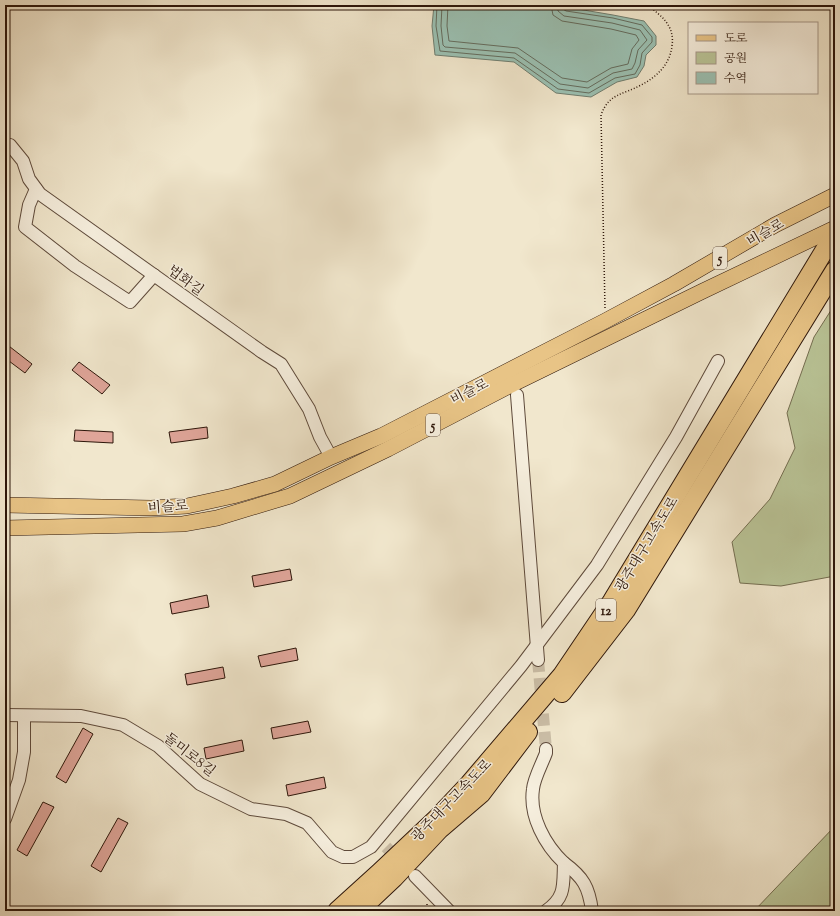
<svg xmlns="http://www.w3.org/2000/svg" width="840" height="916" font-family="'Sorts Mill Goudy','Noto Serif KR',serif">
<rect width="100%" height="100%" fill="#f1e7cd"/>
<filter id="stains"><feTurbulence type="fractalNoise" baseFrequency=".005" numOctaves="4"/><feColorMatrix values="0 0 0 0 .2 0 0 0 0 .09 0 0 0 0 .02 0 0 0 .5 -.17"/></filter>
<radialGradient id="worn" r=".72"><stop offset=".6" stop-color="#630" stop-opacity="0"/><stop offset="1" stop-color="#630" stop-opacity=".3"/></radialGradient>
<g fill="#bac598" stroke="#746e51">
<polygon points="835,304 835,576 781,586 740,583 732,542 770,499 795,448 787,413 814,337"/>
<polygon points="835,826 835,911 754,911"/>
</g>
<polygon fill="#9bc1b3" stroke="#6f7d6f" points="434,5 554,5 613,15 644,21 656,36 656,45 646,55 644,66 637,77 617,82 591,97 556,93 514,62 435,55 432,26"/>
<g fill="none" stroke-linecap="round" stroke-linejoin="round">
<g stroke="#646c5e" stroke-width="1">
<polyline points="437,5 436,26 440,51 514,58 558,89 589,93 615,78 635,74 640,65 642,53 652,42 652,37 642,25 613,18 566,11 563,9 562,5"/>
<polyline points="442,5 441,26 443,45 445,47 515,53 560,84 588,88 613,73 632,69 635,63 638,50 647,40 640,30 612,23 564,16 558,11 557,5"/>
<polyline points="448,5 447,26 449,41 518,48 562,78 587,82 611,68 628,64 632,49 639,40 636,35 611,29 562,21 553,15 551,5"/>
</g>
</g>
<g fill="#dfa599" stroke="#2d160a">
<polygon points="5,343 32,364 25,373 5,358"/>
<polygon points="79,362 110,385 102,394 72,370"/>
<polygon points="207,427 208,438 171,443 169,432"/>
<polygon points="75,430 113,432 113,443 74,441"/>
<polygon points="290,569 292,580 254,587 252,576"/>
<polygon points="207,595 209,607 172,614 170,603"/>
<polygon points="296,648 298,660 261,667 258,656"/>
<polygon points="223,667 225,678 187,685 185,674"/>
<polygon points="308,721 311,732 273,739 271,728"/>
<polygon points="83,728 93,734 66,783 56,777"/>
<polygon points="242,740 244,751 206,759 204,748"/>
<polygon points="324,777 326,788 288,796 286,785"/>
<polygon points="43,802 54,807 27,856 17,850"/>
<polygon points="118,818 128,823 101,872 91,866"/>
</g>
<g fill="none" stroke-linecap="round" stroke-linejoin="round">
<g stroke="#cabda6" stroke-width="12" stroke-dasharray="12 6" stroke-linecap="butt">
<polyline points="538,660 546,749"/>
<polyline points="386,847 401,862"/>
</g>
<g stroke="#5e4a3b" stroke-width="14">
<g id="minor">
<polyline points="5,144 10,145 23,161 29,179 40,194 262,352 281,364 309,409 320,437 331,457"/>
<polyline points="36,189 29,205 25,227 75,266 130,302 154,275"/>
<polyline points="517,395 538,660"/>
<polyline points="5,715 81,716 123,725 158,746 200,784 251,809 286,814 307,823 332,852 343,857 353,857 371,847 521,666 597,565 676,437 718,361"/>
<path d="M546,749V753C542,764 534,778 533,789C529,816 545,845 564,863C563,885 566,897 546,911"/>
<polyline points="5,819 19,780 24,752 24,716"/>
<path d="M564,863C583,877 589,887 592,911"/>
<polyline points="415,876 449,911"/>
</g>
</g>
<g stroke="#2d160a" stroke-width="16">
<g id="major">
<polyline points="5,505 151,508 187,506 233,496 275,484 331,457 381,436 605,321 674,284 775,225 835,195"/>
<polyline points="5,528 183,524 217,518 290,496 388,449 513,384 703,291 835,228"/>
</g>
</g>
<g stroke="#2d160a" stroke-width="20">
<g id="highway">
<polyline points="562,693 626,610 835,270"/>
<polyline points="337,911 380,872 436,819 469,784 562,675 612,601 835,233"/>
<polyline points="359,911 394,878 439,830 481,794 528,732"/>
</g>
</g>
<g stroke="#2d160a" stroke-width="1.5" stroke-dasharray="1 2" stroke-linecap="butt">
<path d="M605,308L601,115C609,93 623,95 641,85C657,77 670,64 672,46C675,26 662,16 647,5"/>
<polyline points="835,387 833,396 835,413"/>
<polyline points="427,911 427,903"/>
</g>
<use href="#minor" stroke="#f6efde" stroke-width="12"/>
<use href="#major" stroke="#e8c486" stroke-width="15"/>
<use href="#highway" stroke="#e8c486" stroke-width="18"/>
</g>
<g text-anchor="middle" stroke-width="3" stroke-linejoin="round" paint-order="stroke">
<g fill="#f6efde" stroke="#69574a" stroke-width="1">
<rect x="713" y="247" width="14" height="22" rx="3"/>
<rect x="426" y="414" width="14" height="22" rx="3"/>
<rect x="596" y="599" width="20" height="22" rx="3"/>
</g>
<g font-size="13" font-weight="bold" fill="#2d160a">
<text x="720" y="263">5</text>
<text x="433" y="430">5</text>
<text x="606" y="615">12</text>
</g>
<g font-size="14" fill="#2d160a" stroke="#f6efde">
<text transform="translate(765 232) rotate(-30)" y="5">비슬로</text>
<text transform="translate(186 280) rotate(36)" y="5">법화길</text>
<text transform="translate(469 391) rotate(-27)" y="5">비슬로</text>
<text transform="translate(168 506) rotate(-4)" y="5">비슬로</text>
<text transform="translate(646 544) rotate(-59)" y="5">광주대구고속도로</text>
<text transform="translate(190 754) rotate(38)" y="5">돌미로8길</text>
<text transform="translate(451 800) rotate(-46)" y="5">광주대구고속도로</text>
</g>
</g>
<rect width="840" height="916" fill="none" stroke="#f1e7cd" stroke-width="20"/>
<rect x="6" y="6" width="828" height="904" fill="none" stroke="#2d160a" stroke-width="2"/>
<rect x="10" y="10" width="820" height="896" fill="none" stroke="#2d160a"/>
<rect x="688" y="22" width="130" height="72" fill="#f6efde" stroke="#a69889"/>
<rect x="696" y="35" width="20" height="6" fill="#e8c486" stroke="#a69889"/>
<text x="724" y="42" font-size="12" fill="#2d160a">도로</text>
<rect x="696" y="52" width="20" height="12" fill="#bac598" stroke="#a69889"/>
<text x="724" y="62" font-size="12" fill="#2d160a">공원</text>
<rect x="696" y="72" width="20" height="12" fill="#9bc1b3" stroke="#a69889"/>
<text x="724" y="82" font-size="12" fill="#2d160a">수역</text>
<rect width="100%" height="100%" filter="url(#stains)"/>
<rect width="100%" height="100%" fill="url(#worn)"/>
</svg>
